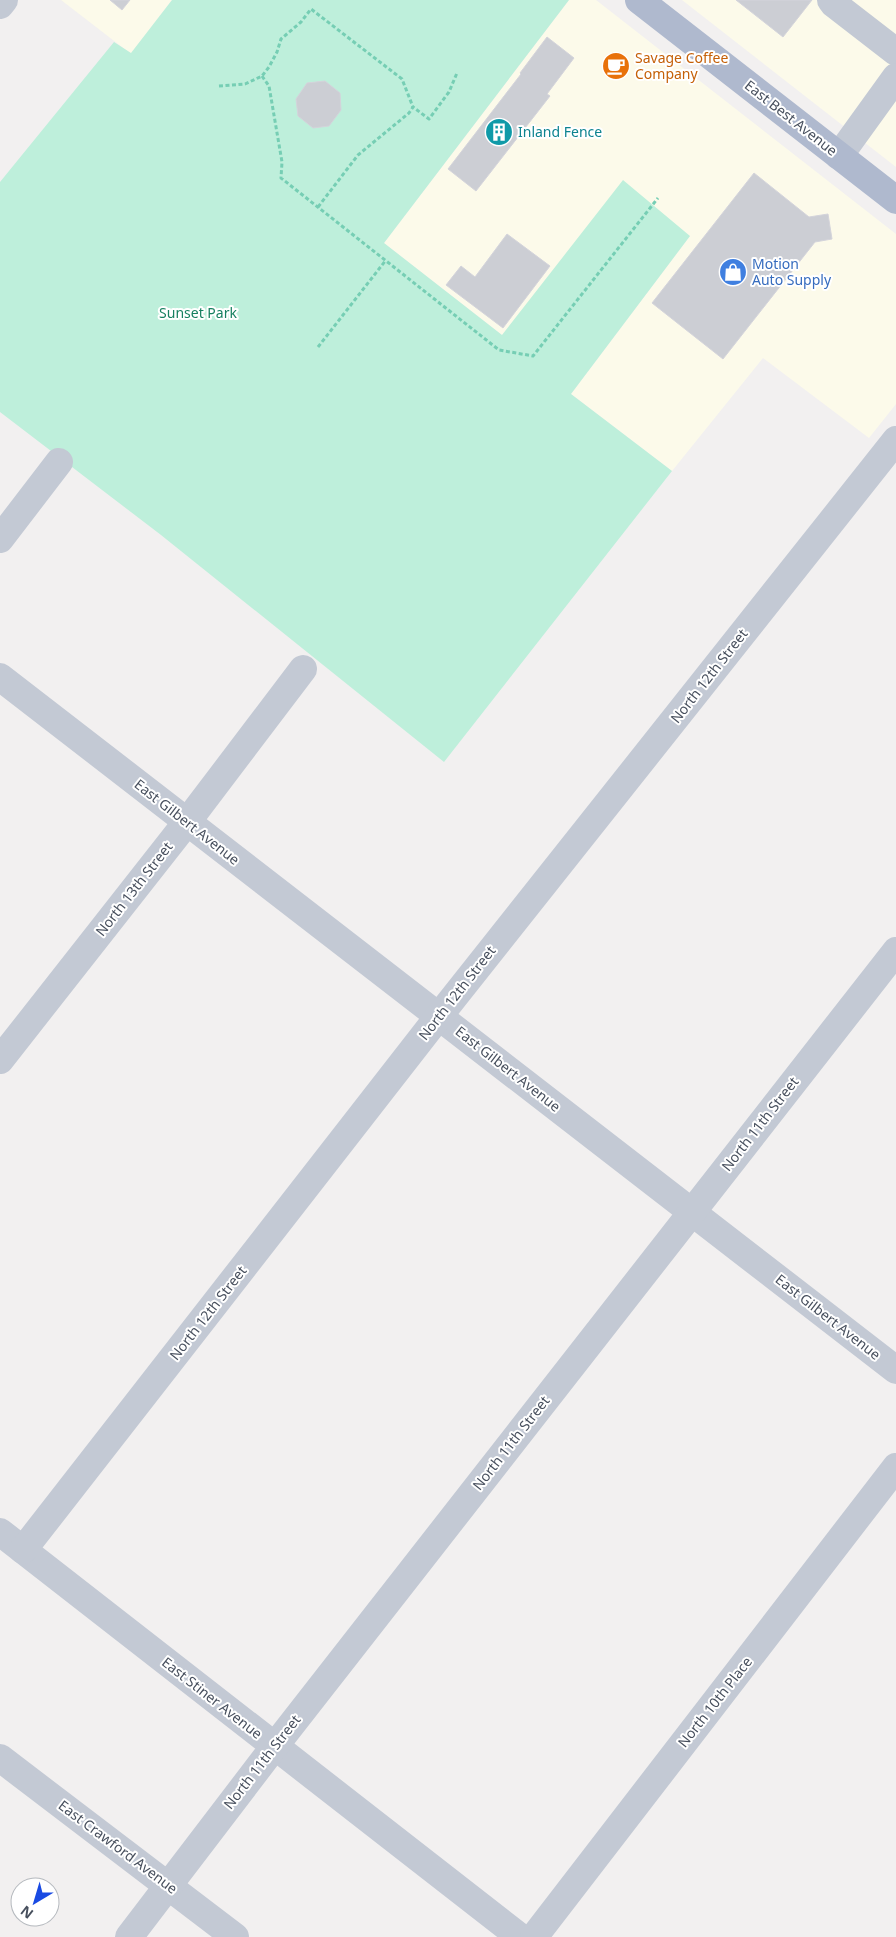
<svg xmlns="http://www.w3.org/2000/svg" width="896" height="1937" font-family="'Noto Sans',sans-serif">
<rect width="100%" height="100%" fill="#f2f0f0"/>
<g fill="#fcfaea">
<polygon points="61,0 172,0 131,54"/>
<polygon points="569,0 596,0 896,234 896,404 869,438 763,358 672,471 571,394 690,236 502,335 384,243"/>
<polygon points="682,0 896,0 896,167"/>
</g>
<polygon fill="#beefdb" points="172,0 569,0 384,243 502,335 623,180 690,236 571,394 672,471 444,762 161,535 0,412 0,182 114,42 131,53"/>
<g fill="#ccced4" stroke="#d4d4db">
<polygon points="110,0 130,0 122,10"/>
<polygon points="736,0 812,0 783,37"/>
<polygon points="547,37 574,58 547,94 550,96 476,191 448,169 521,74 520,73"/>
<polygon points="614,56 626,66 618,76 606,65"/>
<polygon points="325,81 340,93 341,110 329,126 313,128 298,116 296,99 307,83"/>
<polygon points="754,173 809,217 828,214 832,239 815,242 723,359 652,303"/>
<polygon points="507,234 550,266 503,328 446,285 461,266 475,277"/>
</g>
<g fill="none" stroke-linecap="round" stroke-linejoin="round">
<g stroke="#76ceb4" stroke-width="3" stroke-dasharray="4 2.5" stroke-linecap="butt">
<polyline points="262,76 269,86 282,162 281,178 499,350 533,356 658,198"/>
<polyline points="219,86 245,84 262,76 269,67 277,52 281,39 301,22 311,9 402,79 413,107"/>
<polyline points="318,207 358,155 409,113 413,107 429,119 449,92 457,73"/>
<polyline points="318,347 386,260"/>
</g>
<g stroke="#c3c9d4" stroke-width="28">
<polyline points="831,0 834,4 896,52"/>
<polyline points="0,5 4,0"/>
<polyline points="839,156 896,77"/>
<polyline points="0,539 59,462"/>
<polyline points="0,677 896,1370"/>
<polyline points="0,1060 187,822 303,669"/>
<polyline points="0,1532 520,1937"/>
<polyline points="23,1550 439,1016 896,440"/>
<polyline points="0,1758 235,1937"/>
<polyline points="129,1937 274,1747 896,951"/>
<polyline points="534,1937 896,1467"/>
</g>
<polyline stroke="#afb9ce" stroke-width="28" points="639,0 896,200"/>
</g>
<defs>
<g id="cafe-disc" transform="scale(1.4375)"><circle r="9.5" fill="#e8710a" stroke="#fff"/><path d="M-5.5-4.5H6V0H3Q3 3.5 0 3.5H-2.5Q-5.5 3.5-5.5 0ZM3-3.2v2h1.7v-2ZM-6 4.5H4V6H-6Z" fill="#fff"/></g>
<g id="building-disc" transform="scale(1.4375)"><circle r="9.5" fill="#0f9aa8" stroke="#fff"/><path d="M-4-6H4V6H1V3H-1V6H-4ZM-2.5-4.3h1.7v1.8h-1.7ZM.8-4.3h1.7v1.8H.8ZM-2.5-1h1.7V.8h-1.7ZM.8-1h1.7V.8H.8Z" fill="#fff"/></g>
<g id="shop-disc" transform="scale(1.4375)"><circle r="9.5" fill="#3f7fe0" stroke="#fff"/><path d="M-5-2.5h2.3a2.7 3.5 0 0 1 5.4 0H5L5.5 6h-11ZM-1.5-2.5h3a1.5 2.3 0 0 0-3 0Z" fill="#fff"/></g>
</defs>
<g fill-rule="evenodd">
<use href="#cafe-disc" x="616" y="66"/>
<use href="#building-disc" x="499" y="132"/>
<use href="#shop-disc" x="733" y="272"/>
</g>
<g text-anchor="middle" stroke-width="4" stroke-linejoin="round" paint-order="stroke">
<g font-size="14" fill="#c56008" stroke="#fff" text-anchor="start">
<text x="635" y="63">Savage Coffee<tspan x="635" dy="16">Company</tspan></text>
</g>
<g font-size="14" fill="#474f5d" stroke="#fff">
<text transform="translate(791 118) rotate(38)" y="5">East Best Avenue</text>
<text transform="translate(709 676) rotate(-52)" y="5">North 12th Street</text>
<text transform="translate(187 822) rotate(38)" y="5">East Gilbert Avenue</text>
<text transform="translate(134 889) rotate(-52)" y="5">North 13th Street</text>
<text transform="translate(457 993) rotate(-52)" y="5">North 12th Street</text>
<text transform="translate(508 1069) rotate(38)" y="5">East Gilbert Avenue</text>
<text transform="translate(760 1124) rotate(-52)" y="5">North 11th Street</text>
<text transform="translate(208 1313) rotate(-52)" y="5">North 12th Street</text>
<text transform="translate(828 1317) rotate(38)" y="5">East Gilbert Avenue</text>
<text transform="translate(511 1443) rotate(-52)" y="5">North 11th Street</text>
<text transform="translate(212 1698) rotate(38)" y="5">East Stiner Avenue</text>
<text transform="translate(715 1702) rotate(-52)" y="5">North 10th Place</text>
<text transform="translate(262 1762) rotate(-52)" y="5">North 11th Street</text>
<text transform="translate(118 1847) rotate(37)" y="5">East Crawford Avenue</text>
</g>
<g font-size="14" fill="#0d838f" stroke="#fff" text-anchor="start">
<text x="518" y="137">Inland Fence</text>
</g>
<g font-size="14" fill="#366cbe" stroke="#fff" text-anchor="start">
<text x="752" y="269">Motion<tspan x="752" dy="16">Auto Supply</tspan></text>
</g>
<g font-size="14" fill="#178060" stroke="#fff">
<text x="198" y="318">Sunset Park</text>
</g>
</g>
<g transform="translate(35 1902) rotate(218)"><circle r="24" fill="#ffffff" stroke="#b5b9be"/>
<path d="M0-4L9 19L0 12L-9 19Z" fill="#194ae3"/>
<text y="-8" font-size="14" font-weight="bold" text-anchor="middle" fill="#474f5d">N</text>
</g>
</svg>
